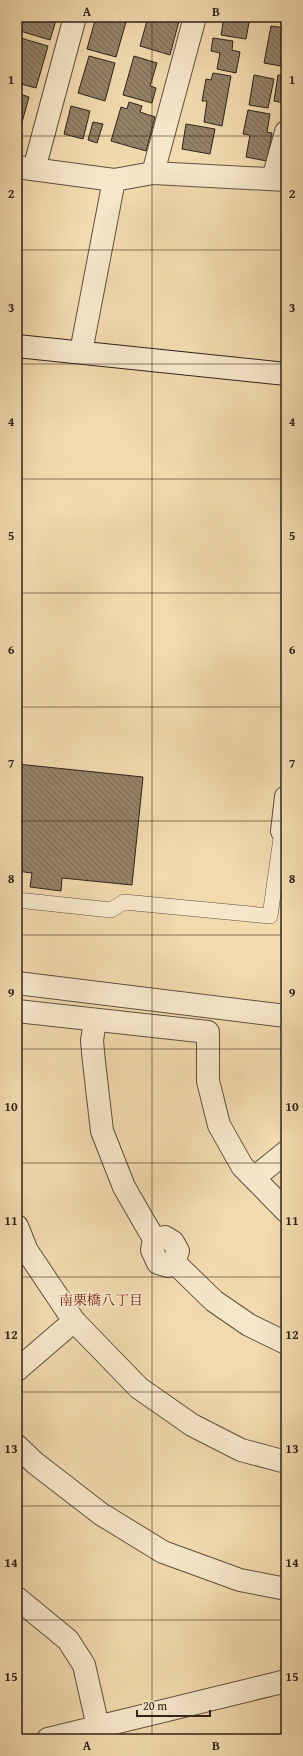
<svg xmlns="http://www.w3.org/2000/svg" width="303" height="1756" font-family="'Gentium Book Plus','Noto Serif JP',serif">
<defs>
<pattern id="building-back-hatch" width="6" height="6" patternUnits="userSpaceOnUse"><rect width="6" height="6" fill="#948267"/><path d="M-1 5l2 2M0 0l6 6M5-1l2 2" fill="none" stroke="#796a54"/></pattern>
</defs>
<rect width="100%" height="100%" fill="#f1daae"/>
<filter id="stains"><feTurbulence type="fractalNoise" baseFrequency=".005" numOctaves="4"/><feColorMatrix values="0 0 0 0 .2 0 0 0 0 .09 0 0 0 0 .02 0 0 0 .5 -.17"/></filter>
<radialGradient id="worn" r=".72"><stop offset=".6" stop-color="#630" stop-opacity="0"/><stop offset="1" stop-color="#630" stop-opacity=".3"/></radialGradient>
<g fill="url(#building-back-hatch)" stroke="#30221a">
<polygon points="21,17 57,17 50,40 17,30"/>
<polygon points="96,17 108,17 126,22 116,57 87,49"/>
<polygon points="148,17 165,17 179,21 170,55 140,46"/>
<polygon points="224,17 250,17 246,39 221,35"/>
<polygon points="270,17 286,17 286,21 270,19"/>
<polygon points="271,26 286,28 286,67 264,63"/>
<polygon points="17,37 48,46 36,88 17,83"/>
<polygon points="213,38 233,41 232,50 240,52 236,73 217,69 220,53 211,51"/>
<polygon points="89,56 115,63 105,101 78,93"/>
<polygon points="134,56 157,63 150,86 156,88 152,103 123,95"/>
<polygon points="213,73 231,76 222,126 204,122 207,101 202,101 206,79 211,80"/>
<polygon points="254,75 274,79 268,108 249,105"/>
<polygon points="278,75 286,76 285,103 274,101"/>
<polygon points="17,93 29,97 19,133 17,132"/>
<polygon points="129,102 142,106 140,112 155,117 146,151 111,141 121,107 127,109"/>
<polygon points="71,106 90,111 83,139 64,134"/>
<polygon points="248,110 270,114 267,132 272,133 267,161 246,157 250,135 243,134"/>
<polygon points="93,122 103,124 97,143 88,140"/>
<polygon points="186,124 215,129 210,154 182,149"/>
<polygon points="17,764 143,777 132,885 62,878 61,891 30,887 32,873 17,871"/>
</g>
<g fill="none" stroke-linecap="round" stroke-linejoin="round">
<g stroke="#60503f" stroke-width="16">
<polyline id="lane" points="17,900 111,910 124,902 270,916 282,831"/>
</g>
<g stroke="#60503f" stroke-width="24">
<g id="street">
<polyline points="17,167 114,180 153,173 286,180"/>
<polyline points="34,169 75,17"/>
<polyline points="153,173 195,17"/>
<polyline points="273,179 286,132"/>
<polyline points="81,352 114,180"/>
<polyline points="286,797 282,831 286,831"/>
<polyline points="17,983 286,1016"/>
<polyline points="17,1011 208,1032 208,1081 219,1125 242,1166 286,1211"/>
<polyline points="95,1020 92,1041 94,1062 102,1131 124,1187 154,1239 152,1250 158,1263 168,1266 174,1262 178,1251 173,1242 165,1237 154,1239"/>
<polyline points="254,1178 286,1152"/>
<polyline points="17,1226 27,1251 74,1321 139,1388 192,1425 241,1450 286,1462"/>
<polyline points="174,1262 214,1301 249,1325 286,1343"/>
<polyline points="17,1370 74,1321"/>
<polyline points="17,1446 35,1463 101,1514 163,1552 240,1580 286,1589"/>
<polyline points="17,1598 68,1640 84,1665 98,1727"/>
<polyline points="48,1739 286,1681"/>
</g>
</g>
<g stroke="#30221a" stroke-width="24">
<polyline id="secondary" points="17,346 286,374"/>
</g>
<use href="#lane" stroke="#f6e7ca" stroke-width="15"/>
<use href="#street" stroke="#f6e7ca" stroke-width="22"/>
<use href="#secondary" stroke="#f6e7ca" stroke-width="22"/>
</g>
<path fill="none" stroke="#30221a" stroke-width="1" stroke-opacity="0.55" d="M152,17V1739M17,136H286M17,250H286M17,364H286M17,479H286M17,593H286M17,707H286M17,821H286M17,935H286M17,1049H286M17,1163H286M17,1277H286M17,1392H286M17,1506H286M17,1620H286"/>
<g text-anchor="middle" stroke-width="3.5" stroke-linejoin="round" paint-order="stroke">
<g font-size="14" fill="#7a1f14" stroke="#f6e7ca">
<text x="101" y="1305">南栗橋八丁目</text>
</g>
</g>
<rect width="303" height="1756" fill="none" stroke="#f1daae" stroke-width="44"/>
<path d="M137 1710v6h73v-6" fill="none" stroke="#30221a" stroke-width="2"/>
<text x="143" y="1710" font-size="12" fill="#30221a" stroke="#f6e7ca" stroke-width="3" paint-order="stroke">20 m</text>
<rect x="22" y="22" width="259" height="1712" fill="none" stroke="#30221a" stroke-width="1.5"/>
<g font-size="13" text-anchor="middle" font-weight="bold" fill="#30221a">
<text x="87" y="16">A</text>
<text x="216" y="16">B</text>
<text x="11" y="84">1</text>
<text x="292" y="84">1</text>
<text x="11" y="198">2</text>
<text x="292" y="198">2</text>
<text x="11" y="312">3</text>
<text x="292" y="312">3</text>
<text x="11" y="426">4</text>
<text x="292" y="426">4</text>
<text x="11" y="540">5</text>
<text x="292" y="540">5</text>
<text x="11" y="654">6</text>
<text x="292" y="654">6</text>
<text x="11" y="768">7</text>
<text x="292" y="768">7</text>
<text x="11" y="883">8</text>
<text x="292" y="883">8</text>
<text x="11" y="997">9</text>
<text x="292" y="997">9</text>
<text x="11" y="1111">10</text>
<text x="292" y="1111">10</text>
<text x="11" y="1225">11</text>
<text x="292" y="1225">11</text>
<text x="11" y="1339">12</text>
<text x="292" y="1339">12</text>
<text x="11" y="1453">13</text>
<text x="292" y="1453">13</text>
<text x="11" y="1567">14</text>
<text x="292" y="1567">14</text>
<text x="11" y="1681">15</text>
<text x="292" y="1681">15</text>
<text x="87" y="1750">A</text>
<text x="216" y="1750">B</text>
</g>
<rect width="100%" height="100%" filter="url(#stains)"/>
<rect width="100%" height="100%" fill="url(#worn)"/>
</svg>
